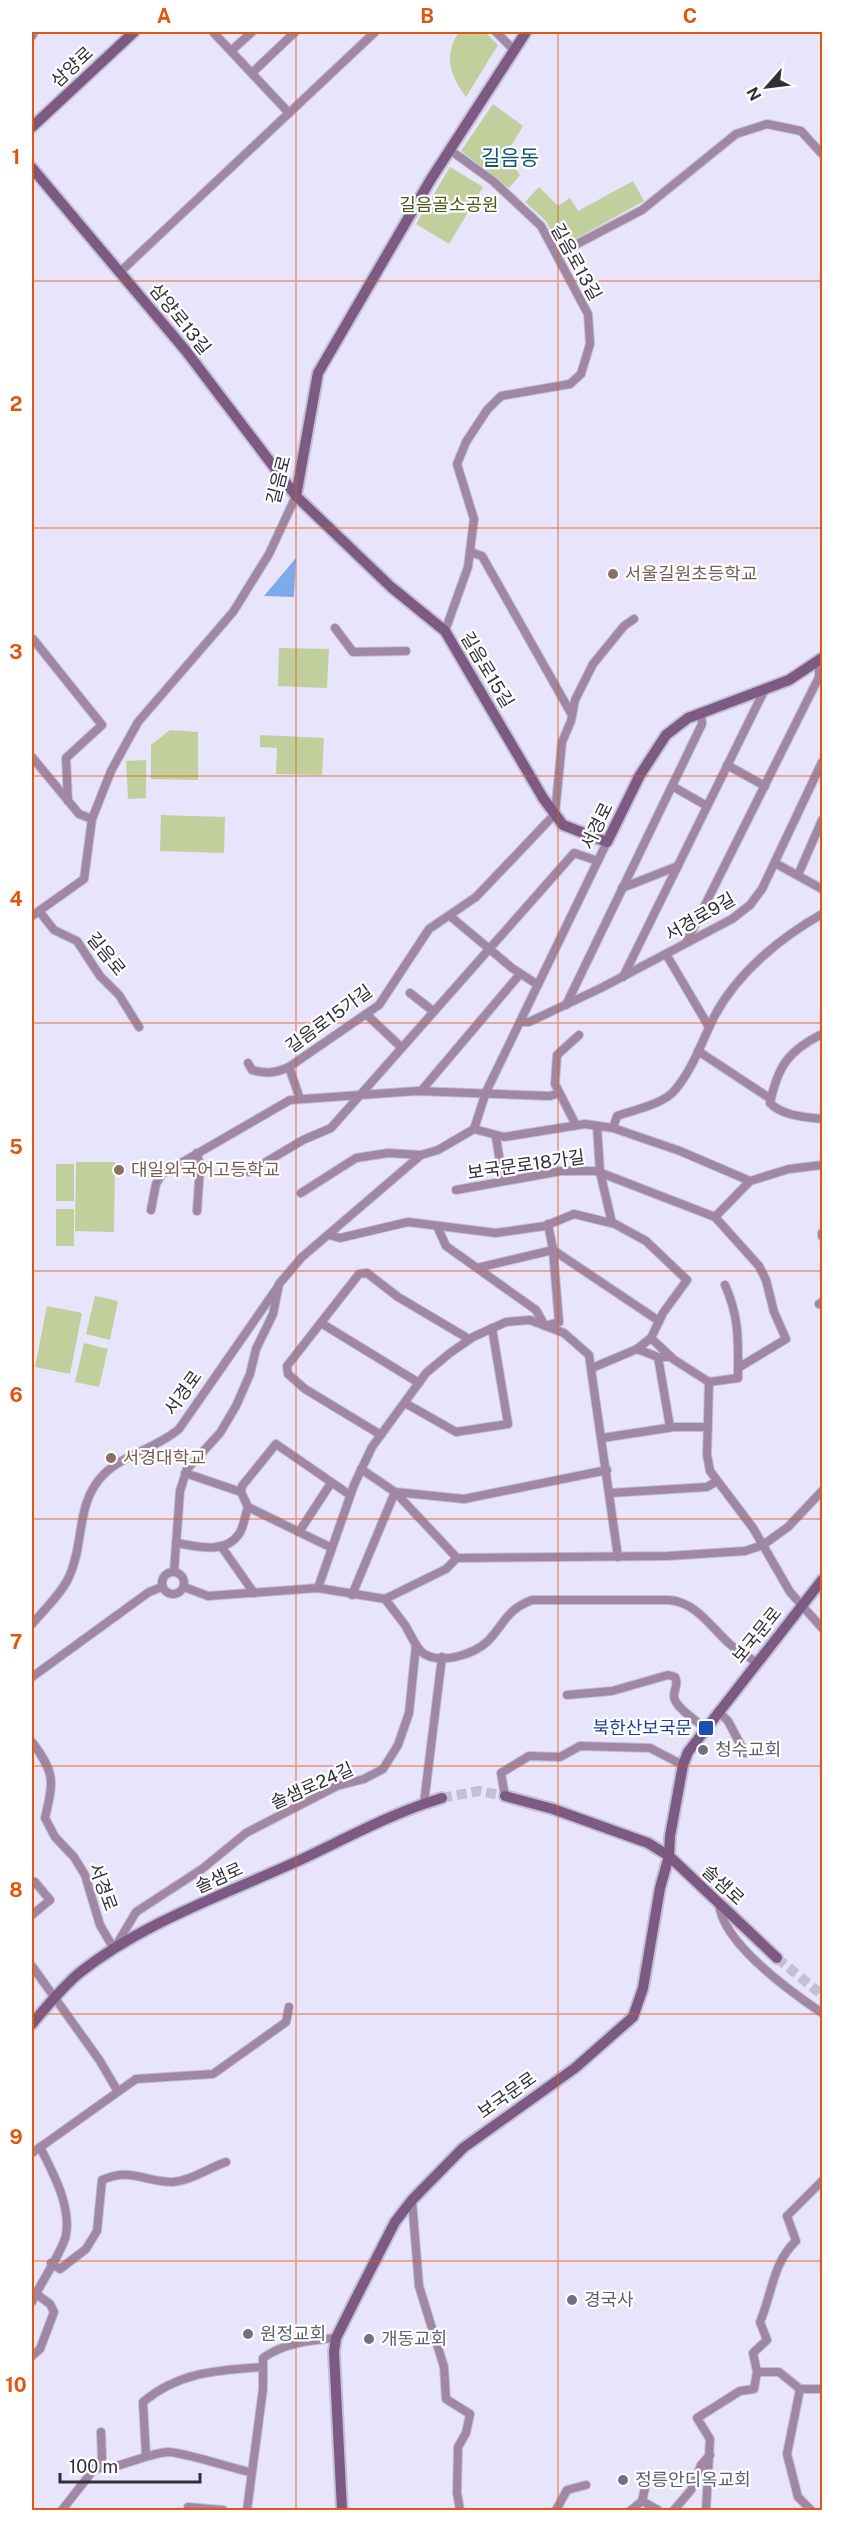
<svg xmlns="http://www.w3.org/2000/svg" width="854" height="2542" font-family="'Public Sans','Noto Sans KR',sans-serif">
<rect width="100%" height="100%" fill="#e8e4fc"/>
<g fill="#c1cf9c">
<path d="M459,32H485L498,45L466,97C450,76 443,55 459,32Z"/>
<polygon points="493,104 523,126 506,154 520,175 509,188 461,151"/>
<polygon points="450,167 483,187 449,244 416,224"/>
<polygon points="633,181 644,201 561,247 545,220 525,202 539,187 558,206 570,198 578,211"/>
<polygon points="279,648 329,649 327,688 278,686"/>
<polygon points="170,730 198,732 198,780 151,779 151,745"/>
<polygon points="260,735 324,738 322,775 276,774 277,748 260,747"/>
<polygon points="146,760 146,798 128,799 126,761"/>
<polygon points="161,815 225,817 224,853 160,851"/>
<polygon points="76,1162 115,1162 114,1232 75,1231"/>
<rect x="56" y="1164" width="18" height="37"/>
<rect x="56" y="1209" width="18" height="37"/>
<polygon points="95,1296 118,1301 110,1340 86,1334"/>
<polygon points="47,1306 82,1313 70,1374 35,1367"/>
<polygon points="84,1343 108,1349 99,1387 75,1382"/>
</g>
<polygon fill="#7caaed" points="296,558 294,597 264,596"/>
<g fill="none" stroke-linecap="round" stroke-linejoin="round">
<g stroke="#c3c0d5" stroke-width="10" stroke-dasharray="10 5" stroke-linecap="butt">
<polyline points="442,1798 479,1791 505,1796"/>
<polyline points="777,1958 822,1995"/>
</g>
<g stroke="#c3c0d5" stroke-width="10">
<g id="street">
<polyline points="213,32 289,113"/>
<polyline points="496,32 514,50"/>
<polyline points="32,36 34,32"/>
<polyline points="231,51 252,32"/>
<polyline points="252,73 295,32"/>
<polyline points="558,254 642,210 736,134 767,124 801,131 822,154"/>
<polyline points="120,272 375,32"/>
<polyline points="470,552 482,556 572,715"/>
<polyline points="335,628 353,652 406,651"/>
<polyline points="445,631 468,567 474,519 457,464 466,442 487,410 501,396 570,384 581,374 590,344 588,314 541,226 493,181 450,150"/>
<polyline points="33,639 102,725 66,758 68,801"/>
<polyline points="32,757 79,814 92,819"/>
<polyline points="727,765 765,786"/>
<polyline points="672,786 707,806"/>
<polyline points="775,863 822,889"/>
<polyline points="798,875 822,820"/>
<polyline points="622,888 678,866"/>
<polyline points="39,911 54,930 77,941 100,976 119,995 139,1027"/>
<polyline points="32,916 84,879 92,819 111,771 138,722 233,612 269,554 296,496"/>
<polyline points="450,916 512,968 538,985"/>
<polyline points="686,943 819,677 819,662"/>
<polyline points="666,954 709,1027"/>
<polyline points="623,977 765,689"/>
<polyline points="410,993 433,1011"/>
<polyline points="566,1005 702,724 701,712"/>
<polyline points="366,1014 401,1047"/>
<polyline points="520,1022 529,1022 601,988 732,919 750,905 762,889 822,762"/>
<path d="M822,1034C788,1051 778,1066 770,1103C782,1116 806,1117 822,1119"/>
<polyline points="698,1051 771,1099"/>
<path d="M248,1063L252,1070C266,1074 276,1073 289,1067"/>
<polyline points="421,1091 520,974"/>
<polyline points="300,1099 289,1067 379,1005 429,929 476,897 555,814 562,742 571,721 575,700 593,664 624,626 634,619"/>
<polyline points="576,1125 555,1084 557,1055 579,1035"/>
<polyline points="597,1126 600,1172 612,1223"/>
<path d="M613,1128L617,1116C634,1110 664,1104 675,1090C693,1069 702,1041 714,1017C737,973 780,938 822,914"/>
<polyline points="474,1129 504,1137 585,1124 613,1128 680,1151 750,1181 789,1169 822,1165"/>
<polyline points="496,1137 503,1181"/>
<polyline points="249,1172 303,1140 331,1128 574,853 598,861"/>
<polyline points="456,1190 561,1171 596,1171 715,1217 759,1266 766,1280 774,1312 786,1339 738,1368"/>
<polyline points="301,1193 356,1158 388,1153 421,1155"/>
<polyline points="151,1210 156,1184 162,1174 290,1100 417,1091 550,1096 559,1093"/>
<polyline points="197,1211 200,1167 197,1153"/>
<polyline points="715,1217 750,1181"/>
<polyline points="548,1224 553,1250 659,1321"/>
<polyline points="437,1226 446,1246 536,1310 545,1326 559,1322 553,1250 477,1268"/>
<polyline points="822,1233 822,1236"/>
<polyline points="329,1235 340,1238 408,1222 496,1233 545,1226 574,1214 615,1224 646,1241 687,1280 663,1313 651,1338 637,1349"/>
<polyline points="819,1304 822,1302"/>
<polyline points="321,1323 419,1383"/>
<path d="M651,1338L673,1359L709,1382L738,1378C738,1341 740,1319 725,1285"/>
<polyline points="658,1357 670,1427"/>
<polyline points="592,1368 637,1349 658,1357 671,1357"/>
<polyline points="709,1382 707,1455 710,1471 753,1528 790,1592 822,1628"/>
<polyline points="405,1403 456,1432 508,1424 492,1328"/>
<polyline points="381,1435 305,1389 288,1374 287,1366 359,1274 367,1273 398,1297 469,1339"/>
<polyline points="602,1438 674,1427 708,1427"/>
<polyline points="361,1469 395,1492 457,1558 668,1556 745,1551 763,1545 788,1527 822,1491"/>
<polyline points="185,1473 241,1492"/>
<polyline points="331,1483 299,1532 248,1507 241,1492 242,1486 276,1444 350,1495"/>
<polyline points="610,1493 707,1487 717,1481"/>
<polyline points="299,1532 332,1548"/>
<path d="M176,1543C196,1546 225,1555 239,1534C244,1527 245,1515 248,1507"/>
<polyline points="221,1546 254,1593"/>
<circle cx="173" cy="1583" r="11"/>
<polyline points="174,1572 180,1491 187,1469 220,1433 236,1406 250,1374 256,1349 273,1314 279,1284 302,1257 421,1155 438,1150 474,1129 486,1092 607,842"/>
<polyline points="184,1587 208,1596 318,1588 385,1599 446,1569 457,1558"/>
<polyline points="318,1588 354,1485 372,1447 426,1373 450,1353 473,1337 506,1322 530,1320 564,1333 589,1355 618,1557"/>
<polyline points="352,1595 395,1492 464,1499 607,1470"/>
<path d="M32,1624C44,1610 61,1594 69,1577C85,1543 75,1503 104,1474C125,1454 157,1448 179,1429L277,1288"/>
<path d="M416,1645C418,1648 422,1653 426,1655C444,1664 474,1654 488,1641C505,1623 506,1610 532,1600H669C697,1602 712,1629 732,1646C739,1652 749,1657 756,1662"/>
<polyline points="32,1677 149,1592 162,1587"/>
<path d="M567,1695L612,1691L668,1675L675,1677C679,1685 674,1688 674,1696C674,1707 697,1721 705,1728"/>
<polyline points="718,1711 728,1721 745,1753"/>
<path d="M32,1742C55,1773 54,1780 45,1818L55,1837L74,1857L85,1875L100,1925L114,1949L136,1912L202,1869L246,1833L337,1786L364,1779L383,1769L398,1745L409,1713L416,1645L405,1625L385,1599"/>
<polyline points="505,1796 501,1773 529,1756 560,1757 580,1746 650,1748 683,1765"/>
<polyline points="424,1803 442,1657"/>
<polyline points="32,1885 35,1882 50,1900 32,1915"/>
<path d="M719,1903C721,1942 791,1992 822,2013"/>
<polyline points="32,1966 100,2061 117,2090"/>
<polyline points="32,2153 136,2079 213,2074 286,2022 289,2007"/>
<polyline points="412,2200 419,2286 444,2367 446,2399 470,2414 466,2433 458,2447 457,2493 460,2510"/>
<path d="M51,2263L60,2269L86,2249L97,2231L102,2180C131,2167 145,2182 172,2182C190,2181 209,2168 226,2162"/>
<path d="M32,2302C39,2285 63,2251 66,2235C71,2205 53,2173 40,2147"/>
<polyline points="32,2356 40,2349 54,2312 50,2304 35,2293"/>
<polyline points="757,2372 779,2372 800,2389 822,2389"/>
<polyline points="800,2389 787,2454 798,2497 811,2510"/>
<path d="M146,2455L143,2402C179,2372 217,2370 262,2367"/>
<path d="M95,2468C119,2470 143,2454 168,2452C184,2452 230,2468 250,2472"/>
<polyline points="642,2501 658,2510"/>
<polyline points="188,2507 223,2510"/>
<polyline points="62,2510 102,2459 101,2432"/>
<path d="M247,2510L263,2389V2358C284,2343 311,2340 336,2338"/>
<polyline points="556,2510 567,2490 586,2485"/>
<polyline points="631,2510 642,2501 647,2480"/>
<polyline points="674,2510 691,2490 701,2465 710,2455"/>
<path d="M706,2510L710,2439L697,2418L740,2391L754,2389L757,2372L753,2353L767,2340L760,2322C772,2294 773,2262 796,2241L787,2216L822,2181"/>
</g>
</g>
<g stroke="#c3c0d5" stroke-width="14">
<g id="secondary">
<polyline points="32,127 134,32"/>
<polyline points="32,168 186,351 296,496 391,587 445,631 543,798 563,825 607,842 640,775 666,735 688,718 789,680 822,658"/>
<polyline points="296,496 318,373 431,179 526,32"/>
<polyline points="505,1796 553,1809 648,1843 669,1856 777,1958"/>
<path d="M32,2024C46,2007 61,1989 78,1974C143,1922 226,1894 300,1860C347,1838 392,1813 442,1798"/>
<polyline points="342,2510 334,2352 336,2338 356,2298 395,2222 412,2200 463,2148 575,2068 633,2017 643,1988 660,1888 669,1856 670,1836 683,1765 688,1752 822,1580"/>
</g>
</g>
<use href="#street" stroke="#a088a5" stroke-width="8"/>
<use href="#secondary" stroke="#7c5a84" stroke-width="10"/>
</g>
<path fill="none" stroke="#df570e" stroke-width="1.5" stroke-opacity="0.55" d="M296,32V2510M558,32V2510M32,281H822M32,528H822M32,776H822M32,1023H822M32,1271H822M32,1519H822M32,1766H822M32,2014H822M32,2261H822"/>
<g fill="#8d6e63" stroke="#fff" stroke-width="2">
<circle cx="613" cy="574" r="6"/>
<circle cx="119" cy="1170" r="6"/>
<circle cx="111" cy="1458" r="6"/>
</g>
<rect fill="#1a4fb4" stroke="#fff" stroke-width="2" x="698" y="1720" width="16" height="16" rx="3"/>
<g fill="#6b7280" stroke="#fff" stroke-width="2">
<circle cx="703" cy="1750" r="6"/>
<circle cx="572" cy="2300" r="6"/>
<circle cx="248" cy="2334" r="6"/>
<circle cx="369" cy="2339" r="6"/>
<circle cx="623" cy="2480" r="6"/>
</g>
<g text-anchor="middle" stroke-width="4.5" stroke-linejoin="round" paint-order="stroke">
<g font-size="18" fill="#312f38" stroke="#fff">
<text transform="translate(72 67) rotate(-43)" y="6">삼양로</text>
<text transform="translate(576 262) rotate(61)" y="6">길음로13길</text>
<text transform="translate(180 319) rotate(51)" y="6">삼양로13길</text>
<text transform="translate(279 480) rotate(-76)" y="6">길음로</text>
<text transform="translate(487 670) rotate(59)" y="6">길음로15길</text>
<text transform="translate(597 826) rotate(-64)" y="6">서경로</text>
<text transform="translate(700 917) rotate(-30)" y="6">서경로9길</text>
<text transform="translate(106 954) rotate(51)" y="6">길음로</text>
<text transform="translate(329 1019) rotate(-36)" y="6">길음로15가길</text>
<text transform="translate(526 1165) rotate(-8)" y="6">보국문로18가길</text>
<text transform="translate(183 1393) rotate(-54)" y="6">서경로</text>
<text transform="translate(757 1635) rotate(-51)" y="6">보국문로</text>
<text transform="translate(312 1786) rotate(-24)" y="6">솔샘로24길</text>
<text transform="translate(219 1878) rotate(-24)" y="6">솔샘로</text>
<text transform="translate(723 1885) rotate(43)" y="6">솔샘로</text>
<text transform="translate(103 1887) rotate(70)" y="6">서경로</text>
<text transform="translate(507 2095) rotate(-35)" y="6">보국문로</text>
</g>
<g font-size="18" fill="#4b581d" stroke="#fff">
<text x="449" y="211">길음골소공원</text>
</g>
<g font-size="18" fill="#785e54" stroke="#fff" text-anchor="start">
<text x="625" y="580">서울길원초등학교</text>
<text x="131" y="1176">대일외국어고등학교</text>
<text x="123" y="1464">서경대학교</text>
</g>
<g font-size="18" fill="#164399" stroke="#fff" text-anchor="end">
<text x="692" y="1734">북한산보국문</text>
</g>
<g font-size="18" fill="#5b616d" stroke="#fff" text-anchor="start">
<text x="715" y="1756">청수교회</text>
<text x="584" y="2306">경국사</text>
<text x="260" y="2340">원정교회</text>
<text x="381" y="2345">개동교회</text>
<text x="635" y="2486">정릉안디옥교회</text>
</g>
<g font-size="21" fill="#0c5672" stroke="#fff">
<text x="510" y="165">길음동</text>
</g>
</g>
<rect width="854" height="2542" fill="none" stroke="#ffffff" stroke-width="66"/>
<g transform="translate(767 87) rotate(242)" stroke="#ffffff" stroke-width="4.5" paint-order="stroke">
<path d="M0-4.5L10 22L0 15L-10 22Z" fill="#312f38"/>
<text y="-9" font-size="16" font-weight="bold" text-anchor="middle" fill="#312f38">N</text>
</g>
<path d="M60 2473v9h140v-9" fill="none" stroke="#312f38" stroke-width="3"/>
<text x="69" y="2473" font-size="18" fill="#312f38" stroke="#ffffff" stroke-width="4.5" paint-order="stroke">100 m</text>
<rect x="33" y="33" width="788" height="2476" fill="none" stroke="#df570e" stroke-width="2"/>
<g font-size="20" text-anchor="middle" font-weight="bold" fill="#df570e">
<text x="164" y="23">A</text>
<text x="427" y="23">B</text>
<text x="690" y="23">C</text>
<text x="16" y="164">1</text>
<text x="16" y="411">2</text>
<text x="16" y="659">3</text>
<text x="16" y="906">4</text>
<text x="16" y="1154">5</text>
<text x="16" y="1402">6</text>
<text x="16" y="1649">7</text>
<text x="16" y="1897">8</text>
<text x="16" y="2144">9</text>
<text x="16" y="2392">10</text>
</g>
</svg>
